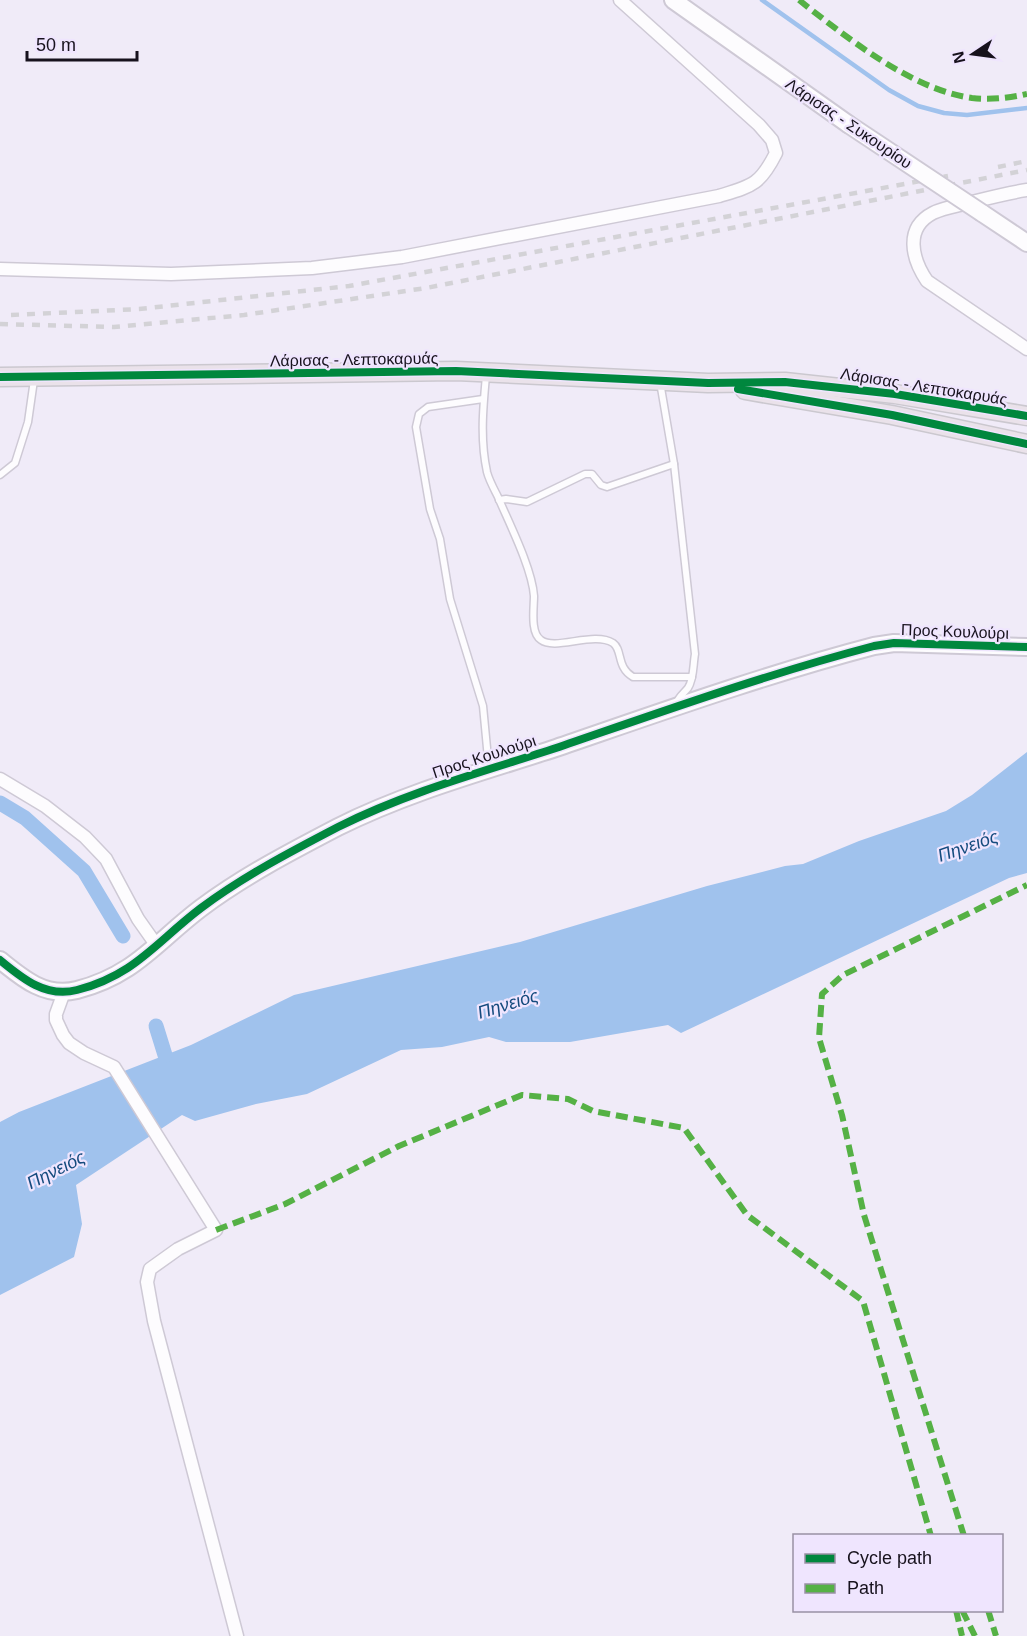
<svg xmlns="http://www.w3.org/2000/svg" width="1027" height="1636" font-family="Helvetica,sans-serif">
<rect width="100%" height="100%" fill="#f0ebf8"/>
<polygon fill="#a0c2ed" points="1027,752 1027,873 1009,878 681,1033 668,1025 570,1042 506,1042 489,1037 442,1047 401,1050 307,1094 256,1104 195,1121 182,1115 76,1185 82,1224 74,1257 0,1295 0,1122 19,1112 191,1045 294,995 520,942 707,886 785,866 803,864 859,841 946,811 972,795"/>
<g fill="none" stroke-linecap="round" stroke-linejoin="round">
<polyline stroke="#a0c2ed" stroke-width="4.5" points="762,0 889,90 918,106 944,113 967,115 1027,108"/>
<g stroke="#a0c2ed" stroke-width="15">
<polyline points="0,803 25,818 84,871 123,936"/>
<polyline points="156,1026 165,1055"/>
</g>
<g stroke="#cec9d5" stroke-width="9">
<g id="lane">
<path d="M486,376C483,408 480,440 487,472C489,480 494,489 498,497C509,523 532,568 534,596C534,608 530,633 541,640C555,651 594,631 613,643C623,650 616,667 633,677H692"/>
<path d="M660,382L674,464L695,654C693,665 694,679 688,688C683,694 679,696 676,704"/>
<polyline points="483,399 428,407 419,414 416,427 430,509 440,539 450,599 483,706 489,769"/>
<polyline points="0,475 15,463 28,422 34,380"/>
<polyline points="499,500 506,499 527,502 585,474 592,474 601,485 607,487 674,464"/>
</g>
</g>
<g stroke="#cec9d5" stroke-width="15">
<g id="street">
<path d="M1027,190C1007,193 988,198 968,203C956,206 943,208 933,213C904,228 912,259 927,281L1027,349"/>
<path d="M0,269L171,274L312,268L402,257L719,196C752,186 760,185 776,153L772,140L759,125L620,0"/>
<polyline points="0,779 45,806 85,837 106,859 138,919 157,946"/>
<polyline points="64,992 56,1014 56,1020 63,1035 69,1043 84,1053 114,1067 216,1230 178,1249 150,1269 147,1282 154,1321 237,1636"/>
</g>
</g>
<g stroke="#cec9d5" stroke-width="20">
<g id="secondary">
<polyline points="673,0 848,124"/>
<polyline points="982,213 1027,243"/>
<path d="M0,960C23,979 46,998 77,990C135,975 156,942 201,908C244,876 290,852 338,827C408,792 482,772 556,748C661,712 767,674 874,646L894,643L1027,647"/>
</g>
</g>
<g stroke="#cbc8cf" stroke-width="21">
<g id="primary">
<polyline points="0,377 456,371 708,383 785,382 895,394 1027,416"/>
<polyline points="745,390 892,415 1027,444"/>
</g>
</g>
<use href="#lane" stroke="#fdfcfe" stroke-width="6"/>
<use href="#street" stroke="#fdfcfe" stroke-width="12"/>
<use href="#secondary" stroke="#fdfcfe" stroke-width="16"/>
<use href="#primary" stroke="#eae2ea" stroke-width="18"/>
<g stroke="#d3d2d6" stroke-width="4.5" stroke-dasharray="8 8" stroke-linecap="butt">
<polyline points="998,167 1027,161"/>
<polyline points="11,315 139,309 349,286 948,176"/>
<polyline points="0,324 114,327 244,315 426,288 1027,170"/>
</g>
<g stroke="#cec9d5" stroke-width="20" stroke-linecap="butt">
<polyline id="secondary-bridge" points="848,124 982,213"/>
</g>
<use href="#secondary-bridge" stroke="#fdfcfe" stroke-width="16"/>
<g stroke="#55b145" stroke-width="6" stroke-dasharray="12 6" stroke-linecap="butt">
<path d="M799,0C846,37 912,90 972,98C991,100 1009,98 1027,94"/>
<polyline points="216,1230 285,1204 399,1146 522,1095 568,1099 593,1111 684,1128 747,1215 863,1301 931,1536"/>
<polyline points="964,1536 864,1215 842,1115 819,1038 822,994 843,975 1027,885"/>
<polyline points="956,1610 962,1636"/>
<polyline points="962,1610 975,1636"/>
<polyline points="988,1610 996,1636"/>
</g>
<g stroke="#efe5fe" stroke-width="11">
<g id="cycleway">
<polyline points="0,377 456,371 708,383 785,382 895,394 1027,416"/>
<polyline points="738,389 892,415 1027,444"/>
<path d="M0,960C23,979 46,998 77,990C135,975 156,942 201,908C244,876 290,852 338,827C408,792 482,772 556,748C661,712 767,674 874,646L894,643L1027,647"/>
</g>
</g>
<use href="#cycleway" stroke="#00873e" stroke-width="8"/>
</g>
<g text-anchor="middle" stroke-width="4.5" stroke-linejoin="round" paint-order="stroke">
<g font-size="16" fill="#17121d" stroke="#efe5fe">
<text transform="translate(849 123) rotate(34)" y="6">Λάρισας - Συκουρίου</text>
<text transform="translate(354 359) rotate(-1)" y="6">Λάρισας - Λεπτοκαρυάς</text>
<text transform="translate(924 386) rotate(9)" y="6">Λάρισας - Λεπτοκαρυάς</text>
<text transform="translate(955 631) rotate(2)" y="6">Προς Κουλούρι</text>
<text transform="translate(484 756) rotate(-18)" y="6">Προς Κουλούρι</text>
</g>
<g font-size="18" font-style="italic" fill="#154b7e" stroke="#efe5fe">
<text transform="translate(968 846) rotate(-19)" y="6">Πηνειός</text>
<text transform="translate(508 1004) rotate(-17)" y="6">Πηνειός</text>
<text transform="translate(56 1170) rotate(-27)" y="6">Πηνειός</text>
</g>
</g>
<rect x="793" y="1534" width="210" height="78" fill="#efe5fe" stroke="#9991a4" stroke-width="1.5"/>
<rect x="805" y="1554" width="30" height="9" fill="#00873e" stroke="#9991a4" stroke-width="1.5"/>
<text x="847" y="1564" font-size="18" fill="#17121d">Cycle path</text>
<rect x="805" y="1584" width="30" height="9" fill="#55b145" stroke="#9991a4" stroke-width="1.5"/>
<text x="847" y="1594" font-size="18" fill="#17121d">Path</text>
<g transform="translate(973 54) rotate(257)" stroke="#efe5fe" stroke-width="4.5" paint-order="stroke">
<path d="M0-4.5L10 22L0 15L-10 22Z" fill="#17121d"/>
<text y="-9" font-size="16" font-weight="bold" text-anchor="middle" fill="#17121d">N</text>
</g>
<path d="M27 51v9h110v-9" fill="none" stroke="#17121d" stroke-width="3"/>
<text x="36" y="51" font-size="18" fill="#17121d" stroke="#efe5fe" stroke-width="4.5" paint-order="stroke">50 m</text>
</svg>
